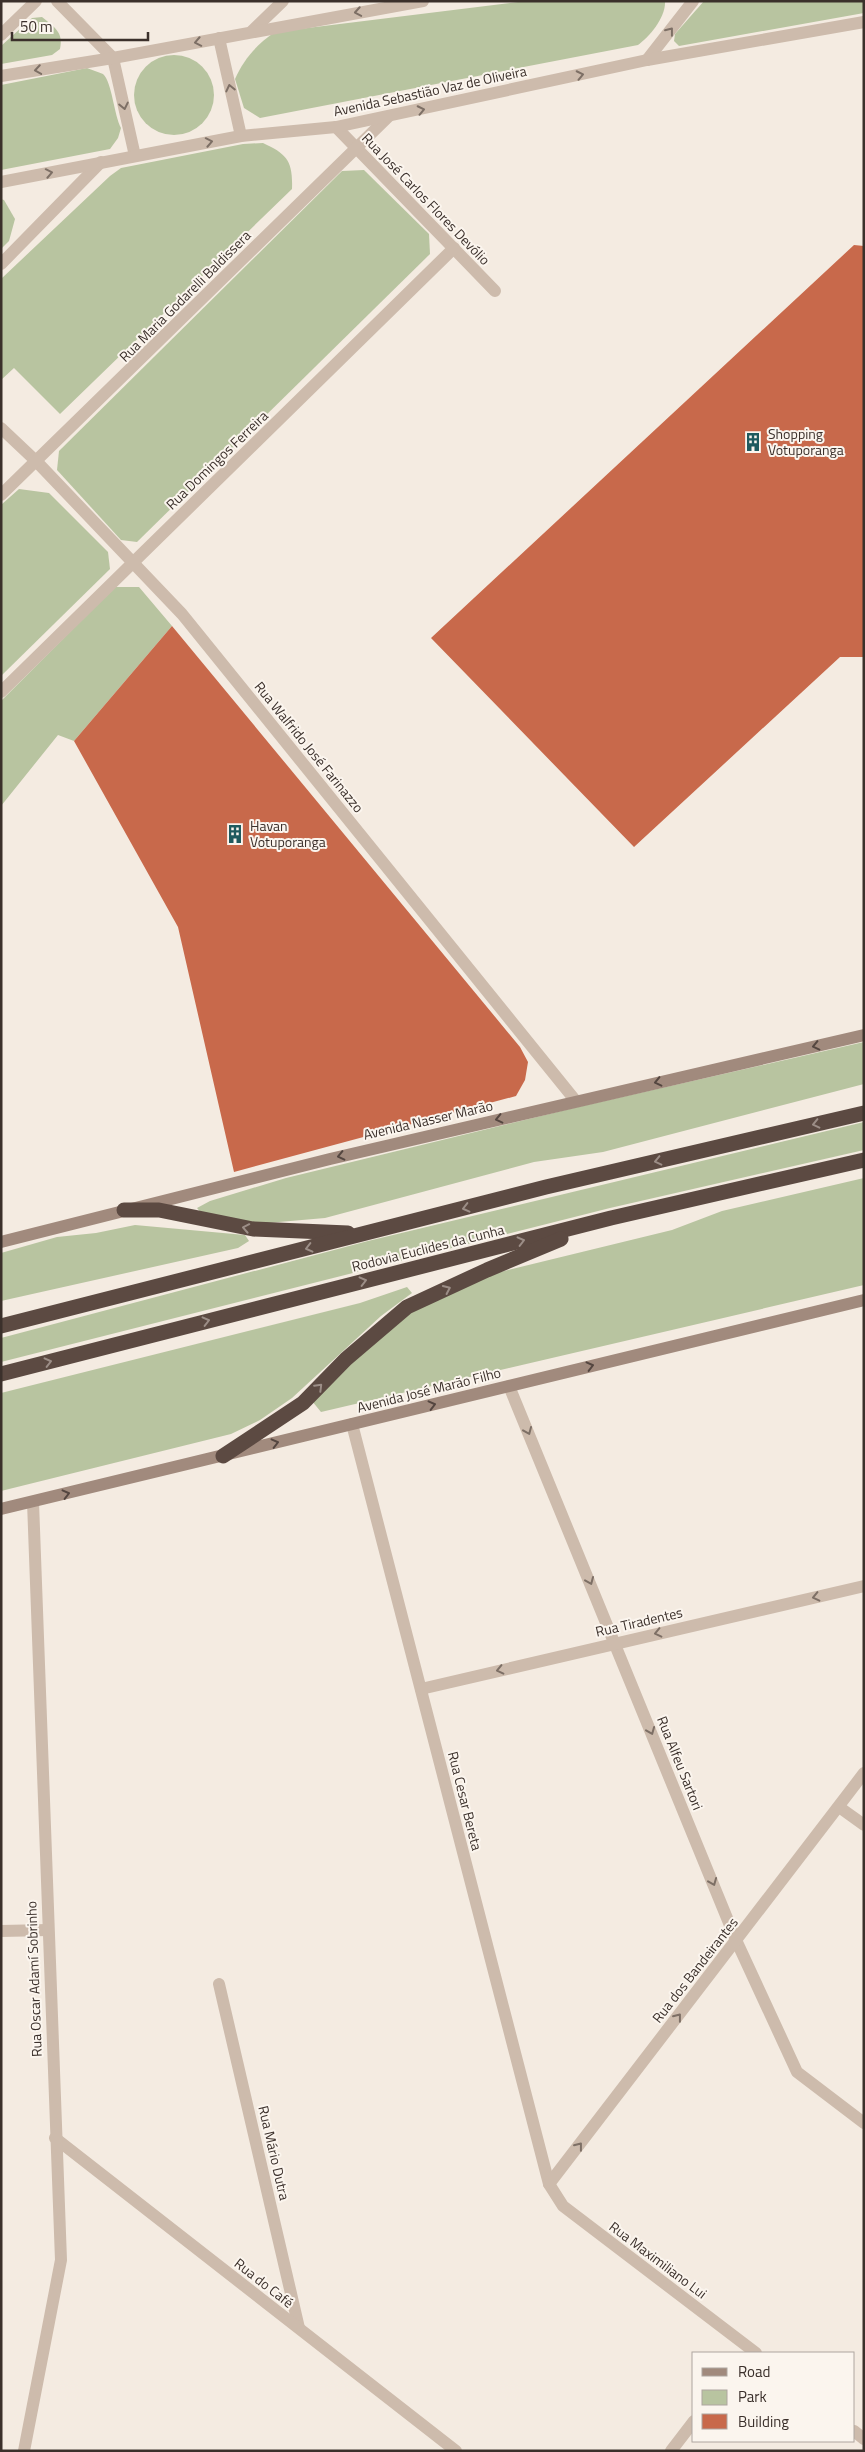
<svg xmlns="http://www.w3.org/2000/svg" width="865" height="2452" font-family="'Titillium Web',sans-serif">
<rect width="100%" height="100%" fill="#f4ebe1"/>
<g fill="#b8c4a0">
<path d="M526,1H665C666,17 650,36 638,45L260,118L244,108L235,79C244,59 256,45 275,32Z"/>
<polygon points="704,1 864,1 864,13 679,46 674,41 675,34"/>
<path d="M42,17C54,27 64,32 60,49L52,55L1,64V46L32,18Z"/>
<circle cx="174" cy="95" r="40"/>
<path d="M87,68C92,70 98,72 103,74C112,82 114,115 121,128L118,138L110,149L1,170V85Z"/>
<path d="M263,143C287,154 293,161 292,189L60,414L14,368L1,380V279L110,176L121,168L243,144Z"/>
<polygon points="364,170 429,234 430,254 137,542 121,540 57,470 59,451 342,171"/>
<polygon points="1,199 4,200 15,219 9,241 1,249"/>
<polygon points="19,489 49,493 108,552 110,569 1,676 1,505"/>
<polygon points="115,587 139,587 172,626 74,741 58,735 1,806 1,701"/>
<polygon points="864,1042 864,1084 603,1152 534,1162 325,1218 256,1224 203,1215 197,1208 210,1201 286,1178 578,1107"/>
<polygon points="864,1122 864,1150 610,1208 1,1362 1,1338 368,1241"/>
<polygon points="864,1178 864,1285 321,1412 312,1401 351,1363 412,1311 488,1275 672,1230 722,1211"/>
<polygon points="135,1225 245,1235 249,1241 238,1248 1,1301 1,1253 57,1237 96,1233"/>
<polygon points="407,1287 412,1293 381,1316 292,1398 260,1420 231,1434 1,1491 1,1393 360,1303"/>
</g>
<g fill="#c8694b">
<polygon points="854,245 864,246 864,657 840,657 634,847 431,638"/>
<polygon points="172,626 520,1047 528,1062 525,1080 516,1096 234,1172 178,927 74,741"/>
</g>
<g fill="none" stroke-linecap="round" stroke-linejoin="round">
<g stroke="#cdbbac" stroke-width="12">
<polyline points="57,1 113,58"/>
<polyline points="252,31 283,1"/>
<polyline points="1,35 36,1"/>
<polyline points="336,127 495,291"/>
<polyline points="1,264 101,162"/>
<polyline points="1,428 37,462 182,614 575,1100"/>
<polyline points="1,495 388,117"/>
<polyline points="1,692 454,248"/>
<polyline points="509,1386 736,1940 797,2072 864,2123"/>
<polyline points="352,1424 549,2184 563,2206 756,2353"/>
<polyline points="421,1689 864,1586"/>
<polyline points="839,1807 864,1825"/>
<polyline points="1,1931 48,1930"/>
<polyline points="219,1984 299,2328"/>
<polyline points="55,2138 456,2451"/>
<polyline points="549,2184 864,1773"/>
<polyline points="854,2431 864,2439"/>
<polyline points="24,2451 61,2260 33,1502"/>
<polyline points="671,2451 694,2421"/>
</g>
<g stroke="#cdbbac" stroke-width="12">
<polyline points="219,38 241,136"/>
<polyline points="113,58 135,156"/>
<polyline points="647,60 693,1"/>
<polyline points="1,76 113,58 423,1"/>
<polyline points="1,182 241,136 336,127 647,60 864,22"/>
</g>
<g stroke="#a18a7d" stroke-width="12">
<polyline points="1,1242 330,1159 864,1035"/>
<polyline points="1,1509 864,1300"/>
</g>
<g stroke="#5c4a42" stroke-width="15">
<polyline points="124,1210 159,1210 253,1229 348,1233"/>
<polyline points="1,1326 546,1187 864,1113"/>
<polyline points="1,1374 611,1218 864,1160"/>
<polyline points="223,1456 303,1403 346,1359 407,1307 487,1270 561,1239"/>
</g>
</g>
<defs><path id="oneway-chevron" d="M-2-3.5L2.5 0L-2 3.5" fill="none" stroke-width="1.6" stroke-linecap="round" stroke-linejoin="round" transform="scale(1.25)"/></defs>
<g stroke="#7d6f65">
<use href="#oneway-chevron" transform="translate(358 12) rotate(170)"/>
<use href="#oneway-chevron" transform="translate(670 31) rotate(-52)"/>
<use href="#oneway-chevron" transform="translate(198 42) rotate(169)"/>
<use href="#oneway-chevron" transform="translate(38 70) rotate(171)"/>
<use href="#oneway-chevron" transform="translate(580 75) rotate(-12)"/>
<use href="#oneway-chevron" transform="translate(230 88) rotate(-103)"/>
<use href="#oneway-chevron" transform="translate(124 106) rotate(78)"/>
<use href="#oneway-chevron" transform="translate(421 110) rotate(-12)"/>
<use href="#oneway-chevron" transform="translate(209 142) rotate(-11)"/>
<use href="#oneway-chevron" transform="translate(49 173) rotate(-11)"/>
<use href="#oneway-chevron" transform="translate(528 1431) rotate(67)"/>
<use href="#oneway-chevron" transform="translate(590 1581) rotate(67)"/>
<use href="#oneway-chevron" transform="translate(816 1597) rotate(167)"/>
<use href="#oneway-chevron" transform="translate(658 1633) rotate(167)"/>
<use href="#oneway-chevron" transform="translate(500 1670) rotate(167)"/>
<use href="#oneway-chevron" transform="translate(651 1731) rotate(68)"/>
<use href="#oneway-chevron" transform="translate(713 1882) rotate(68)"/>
<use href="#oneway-chevron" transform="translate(678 2017) rotate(-52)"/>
<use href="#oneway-chevron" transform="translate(579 2146) rotate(-52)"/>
</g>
<g stroke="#544640">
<use href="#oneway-chevron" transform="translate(816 1046) rotate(167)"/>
<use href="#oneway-chevron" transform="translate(658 1082) rotate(167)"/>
<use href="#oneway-chevron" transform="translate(499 1119) rotate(167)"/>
<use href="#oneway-chevron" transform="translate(341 1156) rotate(167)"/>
<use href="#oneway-chevron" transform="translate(590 1366) rotate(-14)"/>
<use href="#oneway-chevron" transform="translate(432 1405) rotate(-14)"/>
<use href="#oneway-chevron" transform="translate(275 1443) rotate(-14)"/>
<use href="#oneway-chevron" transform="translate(66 1494) rotate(-14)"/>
</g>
<g stroke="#9c8e87">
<use href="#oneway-chevron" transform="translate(816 1124) rotate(167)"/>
<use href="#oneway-chevron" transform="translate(658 1161) rotate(167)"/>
<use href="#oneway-chevron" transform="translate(466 1208) rotate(166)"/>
<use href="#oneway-chevron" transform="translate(246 1228) rotate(-169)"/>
<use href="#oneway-chevron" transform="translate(521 1241) rotate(-14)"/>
<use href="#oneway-chevron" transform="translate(309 1248) rotate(166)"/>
<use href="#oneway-chevron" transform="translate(363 1281) rotate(-14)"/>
<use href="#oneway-chevron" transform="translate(447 1289) rotate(-25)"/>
<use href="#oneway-chevron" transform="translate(206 1321) rotate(-14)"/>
<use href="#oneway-chevron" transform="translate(48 1362) rotate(-14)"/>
<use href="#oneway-chevron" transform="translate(319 1387) rotate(-45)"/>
</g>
<defs>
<g id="building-bare" transform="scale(1.5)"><path d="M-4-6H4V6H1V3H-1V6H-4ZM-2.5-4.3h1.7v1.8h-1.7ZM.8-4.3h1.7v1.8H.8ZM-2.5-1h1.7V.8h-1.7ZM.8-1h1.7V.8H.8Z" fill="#1f5a5e" stroke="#fbf5ee" stroke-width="2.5" paint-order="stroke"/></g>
</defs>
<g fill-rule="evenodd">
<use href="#building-bare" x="753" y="442"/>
<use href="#building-bare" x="235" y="834"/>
</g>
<g text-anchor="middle" stroke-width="4" stroke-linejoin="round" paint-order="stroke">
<g font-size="14" fill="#3b302b" stroke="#fbf5ee">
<text transform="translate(430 91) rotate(-12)" y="5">Avenida Sebastião Vaz de Oliveira</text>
<text transform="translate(426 199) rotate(46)" y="5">Rua José Carlos Flores Devólio</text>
<text transform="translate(185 296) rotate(-45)" y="5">Rua Maria Godarelli Baldissera</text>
<text transform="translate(217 460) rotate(-44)" y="5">Rua Domingos Ferreira</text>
<text transform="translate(309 747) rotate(51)" y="5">Rua Walfrido José Farinazzo</text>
<text transform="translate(428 1120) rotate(-13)" y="5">Avenida Nasser Marão</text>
<text transform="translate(428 1248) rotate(-14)" y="5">Rodovia Euclides da Cunha</text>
<text transform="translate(429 1390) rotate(-14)" y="5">Avenida José Marão Filho</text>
<text transform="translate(639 1622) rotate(-13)" y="5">Rua Tiradentes</text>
<text transform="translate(680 1763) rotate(68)" y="5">Rua Alfeu Sartori</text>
<text transform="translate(465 1801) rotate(76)" y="5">Rua Cesar Bereta</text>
<text transform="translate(695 1970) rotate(-52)" y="5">Rua dos Bandeirantes</text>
<text transform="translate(34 1979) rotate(-92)" y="5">Rua Oscar Adamí Sobrinho</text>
<text transform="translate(274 2153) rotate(77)" y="5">Rua Mário Dutra</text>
<text transform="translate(658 2260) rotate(37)" y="5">Rua Maximiliano Lui</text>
<text transform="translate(264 2283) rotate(38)" y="5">Rua do Café</text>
</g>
<g font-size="14" fill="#3b302b" stroke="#fbf5ee" text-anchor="start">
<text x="768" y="439">Shopping<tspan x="768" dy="16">Votuporanga</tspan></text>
<text x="250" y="831">Havan<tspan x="250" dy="16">Votuporanga</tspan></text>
</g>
</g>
<rect width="865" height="2452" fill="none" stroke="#3b302b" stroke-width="5"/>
<rect x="692" y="2352" width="162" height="90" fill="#fbf5ee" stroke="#aea6a0"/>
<rect x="702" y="2368" width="25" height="8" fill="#a18a7d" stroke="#aea6a0"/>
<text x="738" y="2377" font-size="15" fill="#3b302b">Road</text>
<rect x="702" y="2390" width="25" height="15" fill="#b8c4a0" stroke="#aea6a0"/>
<text x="738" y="2402" font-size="15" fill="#3b302b">Park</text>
<rect x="702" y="2414" width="25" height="15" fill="#c8694b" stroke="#aea6a0"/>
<text x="738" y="2427" font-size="15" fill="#3b302b">Building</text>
<path d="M12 32v8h136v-8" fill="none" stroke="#3b302b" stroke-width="2.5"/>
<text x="20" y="32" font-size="15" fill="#3b302b" stroke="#fbf5ee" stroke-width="4" paint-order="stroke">50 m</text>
</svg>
